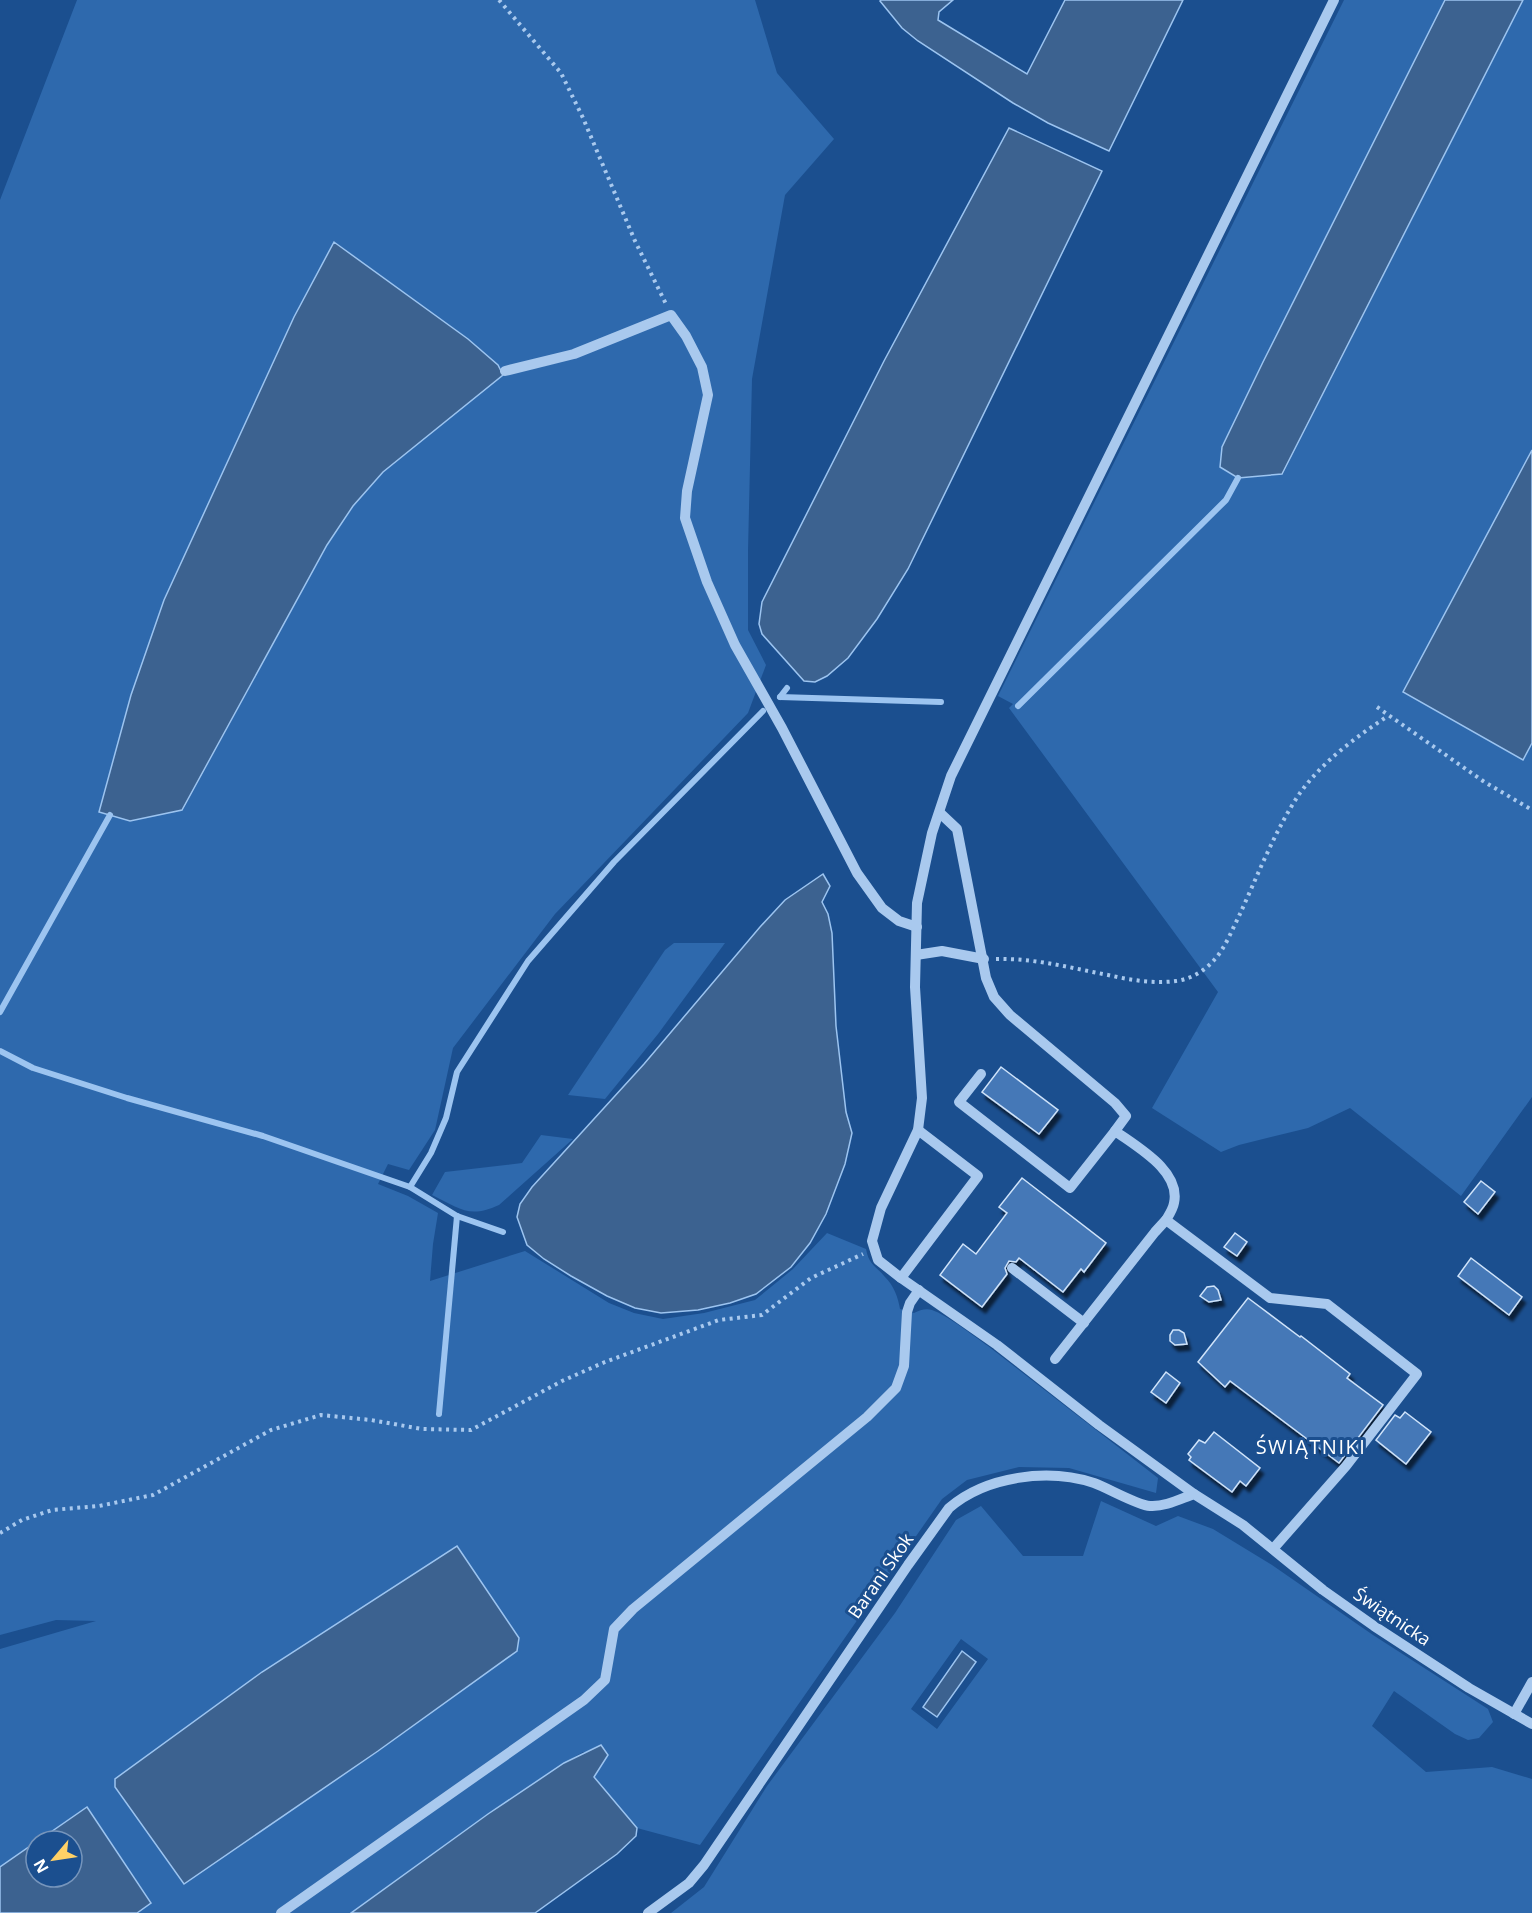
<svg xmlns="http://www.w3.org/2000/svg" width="1532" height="1913" font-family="'Open Sans',sans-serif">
<defs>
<filter id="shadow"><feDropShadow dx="3.5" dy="6" stdDeviation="1.5" flood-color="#0009"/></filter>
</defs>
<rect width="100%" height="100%" fill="#1b4f8f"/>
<g fill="#2e69ad" fill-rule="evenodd">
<path d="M77,0H755L777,73L834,139L785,195L752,379L748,551V630L766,665L748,713L555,914L453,1048L435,1130L409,1170L388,1164L378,1184L408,1196L438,1213L433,1244L430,1281L525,1251L609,1303L634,1313L663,1319L704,1313L755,1300L793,1269L827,1233L866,1249C869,1265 875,1265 885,1277C894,1286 898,1297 900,1309L914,1313C920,1310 926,1308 932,1310C947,1315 975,1337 988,1346L1158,1478L1156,1493L1069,1468L1019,1467L967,1480L942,1499L700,1845L637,1828L594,1777L608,1755L583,1752L564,1763L488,1814L351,1913H137L151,1902L87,1807L0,1867V1649L96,1621L56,1620L0,1635V200ZM335,242L468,339L498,365L503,375L383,472L353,506L327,545L183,810L99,812L131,695L164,600L294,317ZM457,1547L519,1638L517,1651L378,1751L184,1883L262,1672Z"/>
<polygon points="1344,0 1445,0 1263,362 1222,447 1220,467 1283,474 1523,0 1532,0 1532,1097 1461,1196 1350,1108 1308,1128 1239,1145 1221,1152 1152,1108 1218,992 1009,708 1013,704 998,696"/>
<polygon points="674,943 725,943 658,1034 605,1099 568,1095 665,950"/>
<path d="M541,1135L573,1139L499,1205C469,1219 459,1208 432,1195L445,1172L522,1163Z"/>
<path d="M1101,1501L1156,1526L1178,1516L1213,1529L1272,1565L1373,1635L1488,1709L1493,1722L1479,1738L1468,1740L1455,1734L1394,1691L1372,1726L1426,1772L1492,1767L1532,1779V1913H671L704,1887L767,1786L895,1613L956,1520L981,1506L1023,1556H1083ZM961,1639L988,1659L937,1729L911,1709Z"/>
</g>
<g fill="#3c6290" stroke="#9cc4f0" stroke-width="1.5">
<polygon points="881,0 953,0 939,12 938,20 1027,74 1065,0 1183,0 1109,151 1048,123 1013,103 918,41 902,28 880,1"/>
<polygon points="1445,0 1523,0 1282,474 1238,478 1220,467 1222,447 1263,362"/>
<polygon points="1009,128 1102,171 908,569 877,619 848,658 827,676 815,682 804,681 762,634 759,624 762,602 884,361"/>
<polygon points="334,242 468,339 498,365 503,375 383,472 353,506 327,545 182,810 130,821 99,812 131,695 164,600 294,317"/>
<polygon points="1532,450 1532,743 1523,760 1403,692"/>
<polygon points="823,874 830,886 822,902 828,914 832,933 836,1026 846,1112 852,1133 845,1164 826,1214 810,1243 791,1267 756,1294 730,1303 698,1310 661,1313 635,1308 607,1296 571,1276 544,1259 527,1245 517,1217 520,1204 532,1187 644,1064 760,927 785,900"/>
<polygon points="457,1546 519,1638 517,1651 378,1751 184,1884 115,1787 115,1779 262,1672"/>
<polygon points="962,1651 976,1662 937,1717 923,1707"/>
<polygon points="601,1745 608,1755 594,1777 637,1828 636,1836 617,1854 535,1913 351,1913 488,1814 564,1763"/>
<polygon points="87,1807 151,1903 137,1913 0,1913 0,1867 36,1842 36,1877 72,1877 72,1841 38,1841"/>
</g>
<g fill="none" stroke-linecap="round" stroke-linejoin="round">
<g stroke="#9cc4f0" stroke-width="6">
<polyline points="780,697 941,702"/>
<polyline points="780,697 787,688"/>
<polyline points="1018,706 1226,500 1238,478"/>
<polyline points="0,1012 110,815"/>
<polyline points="0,1051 33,1068 127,1098 263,1136 410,1187 457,1216 503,1232"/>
<polyline points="410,1187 431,1153 446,1118 457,1072 528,961 614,862 763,711"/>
<polyline points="439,1414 457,1216"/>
</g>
</g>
<g fill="#4478b7" stroke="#cfe3fa" stroke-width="1.5" filter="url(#shadow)">
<polygon points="1001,1067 1058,1110 1039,1134 982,1092"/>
<polygon points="1022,1178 1106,1243 1084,1272 1081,1269 1063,1292 1019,1258 1016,1262 1009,1261 1005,1268 1007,1274 982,1307 940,1275 963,1244 976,1254 1007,1213 999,1207"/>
<polygon points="1481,1181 1495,1192 1478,1214 1464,1202"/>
<polygon points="1235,1233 1247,1242 1237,1256 1224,1247"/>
<polygon points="1471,1258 1522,1297 1509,1315 1458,1276"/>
<polygon points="1214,1286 1218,1290 1221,1300 1209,1302 1200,1296 1207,1287"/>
<polygon points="1248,1298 1300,1337 1301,1336 1350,1374 1347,1378 1383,1405 1339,1463 1230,1381 1225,1387 1198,1362"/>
<polygon points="1173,1330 1179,1330 1184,1333 1187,1344 1175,1345 1170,1341 1170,1335"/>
<polygon points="1166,1372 1180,1383 1166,1403 1151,1392"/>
<polygon points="1405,1412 1431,1432 1406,1464 1376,1440 1395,1415 1400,1418"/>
<polygon points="1214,1432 1260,1468 1246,1486 1240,1481 1232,1492 1189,1460 1191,1457 1188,1454 1199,1440 1205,1443"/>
</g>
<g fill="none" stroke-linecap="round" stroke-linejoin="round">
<g stroke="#a9c9ee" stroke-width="4" stroke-dasharray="3 4.5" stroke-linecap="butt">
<polyline points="499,0 561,73 583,118 635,241 666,304"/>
<polyline points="1377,707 1483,781 1532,810"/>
<path d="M996,959C1034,958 1071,968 1108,975C1130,980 1154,984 1176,981C1191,979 1205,971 1215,959C1225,948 1232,930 1239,916C1257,877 1276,828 1300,793C1323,761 1356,737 1388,716"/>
<polyline points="0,1533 22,1520 52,1510 99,1506 153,1495 271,1430 321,1415 371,1420 422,1429 471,1430 562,1381 605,1362 719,1320 762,1315 811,1278 863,1254"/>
</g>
<g stroke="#a9c9ee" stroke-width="10">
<polyline points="505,371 574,354 671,315 686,336 702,367 708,395 687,491 685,518 707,582 735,645 782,728 857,873 882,908 899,921 917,927"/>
<polyline points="940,813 957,829 986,978 994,997 1010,1015 1115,1103 1126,1116 1115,1131"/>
<polyline points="916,955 942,951 984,959"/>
<path d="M981,1074L959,1102L1070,1188L1115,1131C1137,1147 1181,1171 1174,1203C1173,1209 1169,1215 1166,1220L1270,1298L1327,1304L1417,1374L1346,1466L1273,1549"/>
<polyline points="1012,1268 1084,1323"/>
<polyline points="901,1278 978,1176 918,1130"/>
<polyline points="1055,1359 1155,1232 1166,1220"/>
<polyline points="1194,1494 1099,1425 997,1345 901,1278 878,1260 872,1241 881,1208 918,1130 922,1098 915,987 917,903 932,833 951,776 1334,0"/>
<polyline points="1514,1714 1532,1682"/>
<polyline points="281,1913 584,1700 605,1680 614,1629 633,1609 867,1417 896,1388 904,1366 907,1312 910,1303 919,1290"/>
<path d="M648,1913L689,1883L704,1865L908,1565L949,1508C986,1476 1048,1468 1094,1483C1108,1488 1137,1505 1150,1506C1165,1507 1180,1499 1194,1494L1243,1525L1323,1590L1374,1626L1469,1688L1532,1724"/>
</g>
</g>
<g text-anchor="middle" stroke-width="6" stroke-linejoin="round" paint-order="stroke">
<g font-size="18" fill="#fff" stroke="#1b4f8f">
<text transform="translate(881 1576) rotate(-55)" y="6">Barani Skok</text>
<text transform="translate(1392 1617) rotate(34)" y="6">Świątnicka</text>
</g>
<g font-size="20" letter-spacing="1.5" fill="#fff" stroke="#1b4f8f">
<text x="1311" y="1454">ŚWIĄTNIKI</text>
</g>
</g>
<g transform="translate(54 1859) rotate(241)"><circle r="28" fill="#1b4f8f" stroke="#7695bc" stroke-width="1.5"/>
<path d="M0-4.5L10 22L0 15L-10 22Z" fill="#ffd166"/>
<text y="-9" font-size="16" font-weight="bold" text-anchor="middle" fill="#ffffff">N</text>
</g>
</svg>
